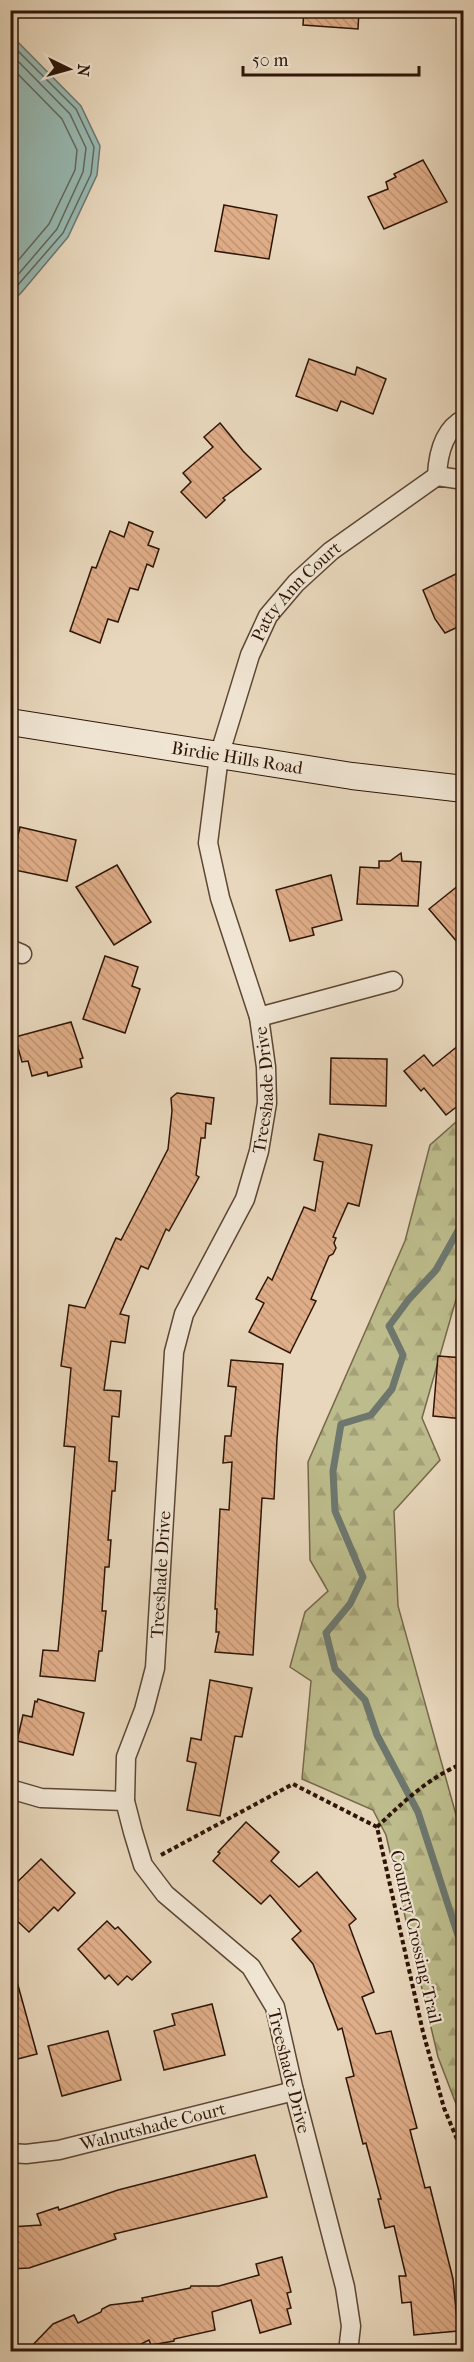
<svg xmlns="http://www.w3.org/2000/svg" width="474" height="2362" font-family="'IM FELL French Canon',serif">
<defs>
<pattern id="forest-firs" width="22" height="20" patternUnits="userSpaceOnUse" patternTransform="scale(1.5)"><rect width="22" height="20" fill="#bdbc8c"/><path d="M5 1l3.5 6h-7zM16 11l3.5 6h-7z" fill="#a3a177"/></pattern>
<pattern id="building-back-hatch" width="6" height="6" patternUnits="userSpaceOnUse" patternTransform="scale(1.5)"><rect width="6" height="6" fill="#dfad88"/><path d="M-1 5l2 2M0 0l6 6M5-1l2 2" fill="none" stroke="#c09474"/></pattern>
</defs>
<rect width="100%" height="100%" fill="#e8d7bc"/>
<filter id="stains"><feTurbulence type="fractalNoise" baseFrequency=".00333" numOctaves="4"/><feColorMatrix values="0 0 0 0 .2 0 0 0 0 .09 0 0 0 0 .02 0 0 0 .5 -.17"/></filter>
<radialGradient id="worn" r=".72"><stop offset=".6" stop-color="#630" stop-opacity="0"/><stop offset="1" stop-color="#630" stop-opacity=".3"/></radialGradient>
<polygon fill="url(#forest-firs)" stroke="#76684a" stroke-width="1.5" points="463,1116 463,1275 422,1418 440,1460 394,1511 398,1606 463,1840 463,2122 438,2057 386,1835 373,1810 302,1779 311,1681 290,1667 305,1612 328,1591 310,1560 308,1462 405,1241 430,1145"/>
<polygon fill="#97b9b2" stroke="#6d776e" stroke-width="1.5" points="10,34 81,106 100,146 97,175 68,237 21,293 11,302"/>
<g fill="none" stroke-linecap="round" stroke-linejoin="round">
<g stroke="#62675c" stroke-width="1.5">
<polyline points="10,43 76,109 94,147 91,174 63,233 10,294"/>
<polyline points="10,53 70,114 86,148 83,172 57,229 10,284"/>
<polyline points="10,66 62,119 77,150 75,170 49,224 10,270"/>
</g>
<polyline stroke="#6d776e" stroke-width="7" points="464,1220 436,1270 409,1299 389,1326 403,1355 392,1389 371,1415 341,1424 333,1471 335,1511 363,1577 350,1604 326,1633 335,1669 365,1700 377,1735 418,1812 464,1954"/>
</g>
<g fill="url(#building-back-hatch)" stroke="#2e1507" stroke-width="1.5">
<polygon points="304,10 359,10 358,29 303,25"/>
<polygon points="423,160 447,202 384,229 368,197 388,189 386,182 396,177 394,174"/>
<polygon points="224,205 277,215 269,259 215,251"/>
<polygon points="309,359 355,375 357,367 386,379 373,414 341,401 337,411 296,396"/>
<polygon points="220,423 243,451 261,469 223,498 225,500 206,518 181,492 191,482 183,473 213,447 204,437"/>
<polygon points="129,522 153,532 148,545 159,549 153,567 147,564 138,590 130,588 118,622 108,619 100,643 70,631 92,567 96,568 110,531 124,537"/>
<polygon points="464,570 464,624 445,633 435,619 423,590"/>
<polygon points="20,827 76,840 67,881 10,869"/>
<polygon points="401,853 402,861 421,862 418,906 357,904 360,867 379,868 379,861 390,861"/>
<polygon points="117,865 151,922 114,945 76,887"/>
<polygon points="331,875 342,920 312,928 314,935 290,941 276,890"/>
<polygon points="464,881 464,950 429,909"/>
<polygon points="105,956 138,967 132,986 140,989 125,1033 83,1019"/>
<polygon points="71,1022 83,1058 80,1059 82,1067 48,1076 47,1072 32,1076 28,1061 22,1062 15,1037"/>
<polygon points="464,1041 464,1101 446,1115 424,1088 421,1091 404,1071 424,1055 433,1066"/>
<polygon points="331,1058 387,1059 386,1106 330,1104"/>
<polygon points="177,1093 214,1098 211,1124 206,1123 205,1138 201,1138 196,1175 199,1177 169,1231 166,1229 148,1269 141,1266 120,1314 129,1316 125,1343 111,1341 104,1390 121,1391 119,1417 112,1416 109,1461 117,1462 115,1491 112,1491 108,1540 111,1540 109,1567 105,1567 102,1611 106,1611 102,1651 99,1651 95,1681 40,1676 43,1650 58,1651 63,1599 75,1447 64,1446 71,1368 61,1366 69,1305 85,1308 116,1238 121,1240 168,1149 172,1111 171,1098"/>
<polygon points="319,1134 372,1145 359,1206 348,1203 333,1237 336,1238 334,1243 336,1248 333,1254 329,1256 311,1299 316,1301 290,1353 249,1332 264,1303 256,1299 268,1277 272,1280 304,1207 315,1211 323,1162 314,1160"/>
<polygon points="438,1356 464,1358 464,1419 433,1416"/>
<polygon points="231,1360 283,1364 277,1439 274,1499 262,1498 253,1655 215,1652 219,1632 216,1632 217,1609 215,1609 220,1509 229,1510 232,1462 223,1463 225,1436 231,1436 236,1387 228,1386"/>
<polygon points="210,1680 252,1688 242,1737 235,1736 220,1816 187,1810 196,1763 187,1761 191,1738 201,1740"/>
<polygon points="38,1699 84,1713 73,1755 17,1741 23,1715 32,1717 35,1701 37,1702"/>
<polygon points="246,1822 279,1852 271,1861 299,1887 317,1872 356,1919 349,1925 374,1992 362,1997 376,2034 391,2031 417,2128 410,2130 425,2188 430,2187 453,2279 458,2331 414,2335 411,2302 402,2303 399,2276 406,2276 394,2226 385,2228 378,2199 381,2199 366,2143 363,2144 346,2078 354,2076 342,2028 338,2030 313,1964 292,1939 301,1931 270,1895 261,1904 213,1861 220,1853 218,1852"/>
<polygon points="41,1859 75,1893 58,1911 54,1907 29,1932 10,1914 10,1889"/>
<polygon points="107,1921 115,1929 118,1927 151,1962 132,1980 127,1976 118,1985 109,1975 105,1979 78,1949"/>
<polygon points="10,1978 16,1978 37,2054 10,2061"/>
<polygon points="212,2004 225,2055 164,2070 154,2031 175,2025 172,2014"/>
<polygon points="108,2031 121,2080 62,2096 48,2046"/>
<polygon points="255,2155 267,2197 114,2234 116,2239 29,2268 10,2269 10,2227 41,2225 37,2214 58,2207 59,2210 118,2190"/>
<polygon points="282,2257 291,2292 287,2293 291,2308 287,2309 291,2324 260,2333 251,2300 212,2312 215,2330 174,2339 174,2341 151,2345 149,2340 125,2352 26,2352 53,2324 74,2315 78,2323 101,2312 102,2309 110,2305 143,2301 142,2298 190,2288 191,2286 219,2286 259,2275 256,2264"/>
</g>
<g fill="none" stroke-linecap="round" stroke-linejoin="round">
<g stroke="#5c4634" stroke-width="21">
<g id="minor">
<path d="M437,476C438,454 443,430 464,419"/>
<polyline points="10,949 22,954"/>
<polyline points="259,1017 393,981"/>
<polyline points="10,1789 41,1798 125,1801"/>
<path id="s1" d="M10,2153L26,2154L59,2150L294,2091"/>
<path id="s2" d="M348,2352L351,2326L345,2287L294,2091L275,2007L251,1967L165,1894L143,1865L133,1832L125,1801L126,1757L144,1710L155,1668L174,1352L184,1314L245,1199L259,1151L267,1103L266,1067L259,1017L220,898L208,843L219,756L235,704L250,655L268,616L296,583L331,551L437,476L464,480"/>
</g>
</g>
<g stroke="#2e1507" stroke-width="28">
<g id="secondary">
<path id="s3" d="M10,722L352,776L464,789"/>
</g>
</g>
<g stroke="#2e1507" stroke-width="4" stroke-dasharray="4.5 3" stroke-linecap="butt">
<path d="M377,1827C403,1802 429,1777 464,1763"/>
<polyline points="161,1855 293,1784 377,1827 423,2032 444,2108 464,2156"/>
</g>
<use href="#minor" stroke="#f0e5d3" stroke-width="18"/>
<use href="#secondary" stroke="#f0e5d3" stroke-width="26"/>
</g>
<g text-anchor="middle" stroke-width="4.5" stroke-linejoin="round" paint-order="stroke">
<g font-size="18" fill="#2e1507" stroke="#f0e5d3">
<text dy="6" stroke="none"><textPath href="#s2" startOffset="1880">Patty Ann Court</textPath></text>
<text dy="6" stroke="none"><textPath href="#s3" startOffset="230">Birdie Hills Road</textPath></text>
<text dy="6" stroke="none"><textPath href="#s2" startOffset="1352">Treeshade Drive</textPath></text>
<text dy="6" stroke="none"><textPath href="#s2" startOffset="848">Treeshade Drive</textPath></text>
<text transform="translate(416 1937) rotate(77)" y="6">Country Crossing Trail</text>
<text transform="translate(289 2071) rotate(76)" y="6">Treeshade Drive</text>
<text dy="6" stroke="none"><textPath href="#s1" startOffset="146">Walnutshade Court</textPath></text>
</g>
</g>
<rect width="474" height="2362" fill="none" stroke="#e8d7bc" stroke-width="36"/>
<rect x="12" y="12" width="450" height="2338" fill="none" stroke="#2e1507" stroke-width="3"/>
<rect x="18" y="18" width="438" height="2326" fill="none" stroke="#2e1507" stroke-width="1.5"/>
<g transform="translate(69 69) rotate(95)" stroke="#f0e5d3" stroke-width="4.5" paint-order="stroke">
<path d="M0-4.5L10 22L0 15L-10 22Z" fill="#2e1507"/>
<text y="-9" font-size="16" font-weight="bold" text-anchor="middle" fill="#2e1507">N</text>
</g>
<path d="M243 66v9h176v-9" fill="none" stroke="#2e1507" stroke-width="3"/>
<text x="252" y="66" font-size="18" fill="#2e1507" stroke="#f0e5d3" stroke-width="4.5" paint-order="stroke">50 m</text>
<rect width="100%" height="100%" filter="url(#stains)"/>
<rect width="100%" height="100%" fill="url(#worn)"/>
</svg>
